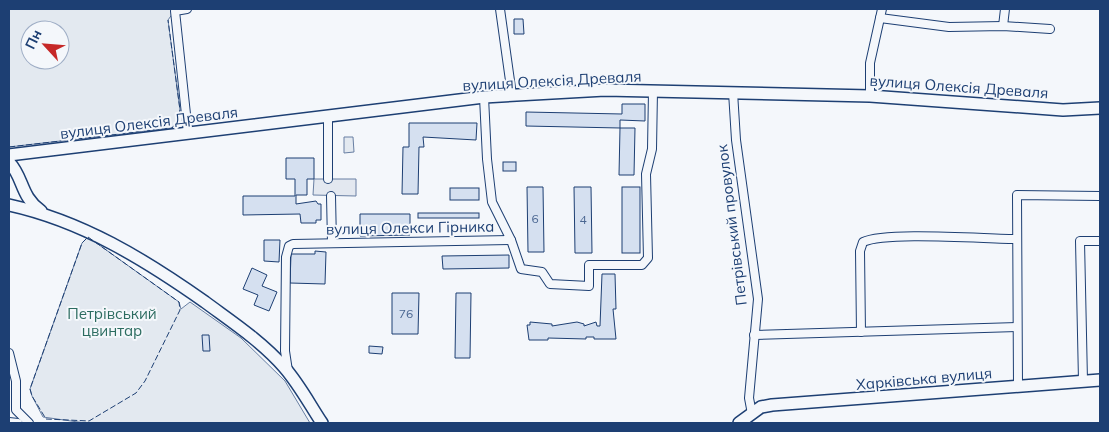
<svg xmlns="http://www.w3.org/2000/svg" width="1109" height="432" font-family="Mulish,sans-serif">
<rect width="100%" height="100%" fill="#f4f7fb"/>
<g fill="#e3e9f0" stroke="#687fa3" fill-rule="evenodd">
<path d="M9,9H172L173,13L168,20L180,110L177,122L172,128L9,147ZM30,30H60V60H30Z"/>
<polygon points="344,137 353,137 354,152 344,153"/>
<polygon points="88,237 179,302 181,309 190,302 241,338 285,381 310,423 85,423 43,417 32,396 30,389 82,243"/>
</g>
<polygon fill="#e3e8f0" stroke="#687fa3" points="314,179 356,179 356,196 313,195"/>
<g fill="#d5e0f0" stroke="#1d3f73">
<polygon points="514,19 523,19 524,34 514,34"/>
<polygon points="622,104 645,104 645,121 620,120 620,128 635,128 634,175 619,175 620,128 526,126 526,112 622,114"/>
<polygon points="409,123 477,123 476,140 423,137 424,147 419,147 418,194 402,194 403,147 409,147"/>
<polygon points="286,158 314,158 314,179 307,179 307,195 296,195 296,204 316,201 318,204 321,204 321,220 316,220 316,223 301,223 300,214 243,215 243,196 295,196 295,179 286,179"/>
<rect x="503" y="162" width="13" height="9"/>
<polygon points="527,187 543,187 544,252 528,252"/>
<polygon points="574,187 591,187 592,253 575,253"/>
<rect x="622" y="187" width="18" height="66"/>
<rect x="450" y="188" width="29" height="12"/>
<rect x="418" y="213" width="61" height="5"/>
<polygon points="360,214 410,214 410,235 360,236"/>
<polygon points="264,240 280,240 279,262 264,261"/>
<polygon points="315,251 326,252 325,284 290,283 291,254 315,254"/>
<polygon points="509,255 509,268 443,269 442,256"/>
<polygon points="252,268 267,275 262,286 277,292 269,311 254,305 258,295 243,289"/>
<polygon points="602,274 615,274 616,309 613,309 616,339 594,339 594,337 586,337 586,339 548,338 548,340 529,340 527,325 530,325 530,322 552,324 552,326 577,322 584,324 584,326 596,322 597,326 600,326"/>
<polygon points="392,293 419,293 418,334 392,334"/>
<polygon points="456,293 471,293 470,358 455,358"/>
<polygon points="202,335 209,335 210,351 203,351"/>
<polygon points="369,346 383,347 382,354 369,353"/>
</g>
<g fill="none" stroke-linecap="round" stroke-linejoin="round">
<g stroke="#1d3f73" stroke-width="10">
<g id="street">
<polyline points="187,9 175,11 188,133"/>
<polyline points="500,9 512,95"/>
<polyline points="880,18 949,27 1003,26 1050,29"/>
<polyline points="1003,26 1005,9"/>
<polyline points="733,92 736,140 758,299 749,398 752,414"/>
<polyline points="870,96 870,63 882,9"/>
<polyline points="328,179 328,115"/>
<polyline points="331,196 332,243"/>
<polyline points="511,240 521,269 542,272 550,284 589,286 589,265 642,265 648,258 646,174 652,149 653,91"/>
<path d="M861,332L860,251L863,242C886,231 986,239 1017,239"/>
<polyline points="754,335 1017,327"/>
<polyline points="9,353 16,381 16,410 29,423"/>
<polyline points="288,371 285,351 286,257 289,246 293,244 511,240 492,202 487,159 484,97"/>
<polyline points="1083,381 1080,241 1100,241"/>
<polyline points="1018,386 1017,195 1100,196"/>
<polyline points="9,422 18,423"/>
</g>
</g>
<g stroke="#1d3f73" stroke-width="14">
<g id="secondary">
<polyline points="9,155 484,97 605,90 870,96 1063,110 1100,108"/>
<path d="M9,162C24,178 20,196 41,211"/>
<path d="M9,205C82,221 144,259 205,302C232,322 261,341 284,367C299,384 310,405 322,423"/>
<polyline points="739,423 761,407 772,405 1100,380"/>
</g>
</g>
<use href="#street" stroke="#f4f7fb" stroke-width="8"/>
<use href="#secondary" stroke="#f4f7fb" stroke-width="11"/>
<g stroke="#1d3f73" stroke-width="1" stroke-dasharray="6 2.5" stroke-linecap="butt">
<polyline points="9,147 172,128 177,122 180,110 168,20"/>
<polygon points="88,237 179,302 180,310 145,381 136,393 89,421 46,419 32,396 30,389 82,243"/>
</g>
</g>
<g text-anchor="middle" stroke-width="4" stroke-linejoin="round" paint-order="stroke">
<g font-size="12" fill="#4b6792">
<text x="535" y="223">6</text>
<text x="583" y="224">4</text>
<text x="406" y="318">76</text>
</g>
<g font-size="15" fill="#1d3f73" stroke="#f4f7fb">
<text transform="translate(552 81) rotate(-3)" y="5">вулиця Олексія Древаля</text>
<text transform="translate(959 87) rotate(4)" y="5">вулиця Олексія Древаля</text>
<text transform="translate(149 123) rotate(-7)" y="5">вулиця Олексія Древаля</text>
<text transform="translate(732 225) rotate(-97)" y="5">Петрівський провулок</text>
<text transform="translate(410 228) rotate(-1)" y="5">вулиця Олекси Гірника</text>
<text transform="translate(924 379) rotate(-5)" y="5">Харківська вулиця</text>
</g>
<g font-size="15" fill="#2c6c60" stroke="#f4f7fb">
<text x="112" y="319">Петрівський<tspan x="112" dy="17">цвинтар</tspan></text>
</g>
</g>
<rect width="1109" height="432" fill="none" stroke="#1d3f73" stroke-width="20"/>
<g transform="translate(45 45) rotate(296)"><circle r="24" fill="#f4f7fb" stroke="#9eadc5"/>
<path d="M0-4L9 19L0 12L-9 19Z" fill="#c62828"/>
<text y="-8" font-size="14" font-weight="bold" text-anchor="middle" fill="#1d3f73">Пн</text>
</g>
</svg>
